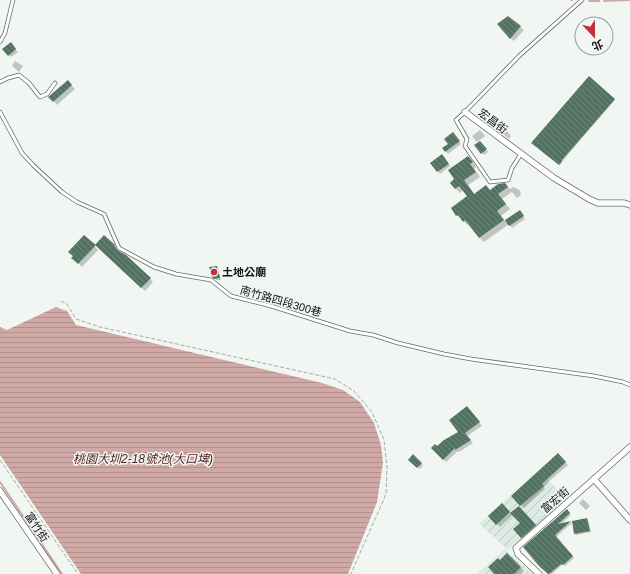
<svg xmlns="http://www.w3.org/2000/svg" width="630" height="574" font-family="Arial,'Noto Sans TC',sans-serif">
<defs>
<pattern id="industrial-furrows" width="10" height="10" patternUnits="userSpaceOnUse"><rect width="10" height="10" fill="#ddeae3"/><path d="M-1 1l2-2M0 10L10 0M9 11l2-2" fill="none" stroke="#bdc8c2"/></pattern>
<pattern id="water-rules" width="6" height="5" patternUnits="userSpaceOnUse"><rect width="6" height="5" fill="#d0a9a6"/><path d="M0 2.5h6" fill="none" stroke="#b2908e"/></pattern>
<pattern id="building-back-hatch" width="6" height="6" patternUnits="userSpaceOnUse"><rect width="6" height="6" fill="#517362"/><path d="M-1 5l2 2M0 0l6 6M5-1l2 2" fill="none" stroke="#70887c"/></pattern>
</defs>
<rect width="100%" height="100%" fill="#f1f6f3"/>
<g fill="url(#industrial-furrows)">
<polygon points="539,470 566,499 508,550 479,524"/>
<polygon points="505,549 532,574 477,574"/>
</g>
<polygon fill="url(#water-rules)" points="56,307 67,311 76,325 322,383 343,390 360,402 374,423 381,445 383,463 377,502 348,574 81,574 0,455 0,327 7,330"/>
<g fill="#0003">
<polygon points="508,17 524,30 514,41 510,38"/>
<polygon points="13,46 18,52 11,57 9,55"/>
<polygon points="15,61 23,66 19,72 12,66"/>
<polygon points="589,77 615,100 565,158 560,165 533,143"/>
<polygon points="67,81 75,89 57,105 50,97"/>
<polygon points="504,128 511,136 509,139 501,132"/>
<polygon points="480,130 485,136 477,142 472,136"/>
<polygon points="455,136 461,144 448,154 443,148 449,144"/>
<polygon points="482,144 488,152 484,155 476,146"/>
<polygon points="444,158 450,166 440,174 432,163"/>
<polygon points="472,161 476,167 474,169 480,177 468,185 475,195 490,191 505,184 510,189 513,187 518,189 520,191 521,195 517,198 512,192 502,199 510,209 501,216 505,221 520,211 525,219 512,228 509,224 484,242 479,237 470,224 468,225 457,215 468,197 463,190 460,193 455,188 456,180 449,170"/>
<polygon points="84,236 98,250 82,267 73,258"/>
<polygon points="104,236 117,249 119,253 125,256 153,282 145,291 96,245"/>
<polygon points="216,267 218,269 221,280 217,280 213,277"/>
<polygon points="470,410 482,426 467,436 473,443 459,452 458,451 446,462 433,448 437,448 459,432"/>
<polygon points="558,454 568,465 547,483 544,487 545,489 524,508 512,496"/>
<polygon points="413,456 423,465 420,469 409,460"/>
<polygon points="583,499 590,506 586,510 579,503"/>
<polygon points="502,504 511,514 522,510 539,529 525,541 521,538 521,523 513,515 500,527 489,516"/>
<polygon points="567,510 571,515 560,525 587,519 588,520 591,532 576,535 575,534 573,522 556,537 574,558 565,566 563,564 552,574 550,574 525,547"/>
<polygon points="507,554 524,571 521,574 496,574 500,561"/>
</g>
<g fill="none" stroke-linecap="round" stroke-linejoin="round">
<g stroke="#d0a9a6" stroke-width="2">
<polyline points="571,0 572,0"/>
<polyline points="589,1 599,1"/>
<polyline points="604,1 630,0"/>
<polyline points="0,482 62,574"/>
</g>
</g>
<g fill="url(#building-back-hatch)">
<polygon points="508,16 521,26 510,39 497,24"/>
<polygon points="11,42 16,49 8,56 2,49"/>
<polygon points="589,76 615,99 562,160 562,161 559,165 531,143"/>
<polygon points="68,80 72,85 53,102 48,97"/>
<polygon points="453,132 460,141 445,152 442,148 448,144 444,139"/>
<polygon points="480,141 487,149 481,154 474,145"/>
<polygon points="442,154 449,164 437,172 430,163"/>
<polygon points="468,156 473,162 470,164 476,172 464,180 474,194 486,185 490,190 498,184 505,183 508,187 498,194 506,204 497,211 504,220 479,238 465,220 463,222 458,215 456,216 451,208 467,196 459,186 455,189 450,183 454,179 448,170"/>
<polygon points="520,210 524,216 509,226 505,220"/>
<polygon points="84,235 96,245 78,264 71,258 73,256 68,252"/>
<polygon points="104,235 114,244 117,250 126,255 151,278 141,288 95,245"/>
<polygon points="217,266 220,278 214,279 212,277 209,267"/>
<polygon points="467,406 480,422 465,433 471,440 455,450 455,448 443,460 431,448 435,444 437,446 444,440 458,432 449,420"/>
<polygon points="558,453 566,462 545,481 542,484 544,486 520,506 511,496"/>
<polygon points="413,454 422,463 417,468 408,460"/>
<polygon points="502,503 510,512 496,525 488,516"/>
<polygon points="519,506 536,525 521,538 513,529 520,523 510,513"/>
<polygon points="567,509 570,513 558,524 571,521 555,535 573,556 563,565 561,564 549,574 548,574 539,566 523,547"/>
<polygon points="587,518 590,531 574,534 572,521"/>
<polygon points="507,553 521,567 514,574 494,574 488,567 498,558 500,560"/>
</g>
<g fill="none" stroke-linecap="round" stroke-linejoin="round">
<g stroke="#676b69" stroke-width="4.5">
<g id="lane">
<polyline points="0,42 5,33 13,0"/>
<polyline points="0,82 8,78 19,75 29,83 40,97 47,94 55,83"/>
<polyline points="0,112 22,153 33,165 62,192 77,202 104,214 119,248 154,267 176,274 211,280 231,296 271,306 350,331 373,335 398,343 444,354 471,359 594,376 623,382 630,385"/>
<polyline points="521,154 512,168 508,180 490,182 465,146 467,139 456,120 465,112 519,56 582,0"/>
</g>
</g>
<g stroke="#676b69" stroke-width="7">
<g id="street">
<polyline points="465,112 554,178 589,199 598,203 624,203 630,205"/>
<polyline points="594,479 630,447"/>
<polyline points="0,491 57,574"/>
<polyline points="539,574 518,554 516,548 594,479 630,520"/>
</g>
</g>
<g stroke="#a5a9a7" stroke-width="1" stroke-dasharray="4 2" stroke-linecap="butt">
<polyline points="61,301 67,304 76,319 100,327 335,379 354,391 372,412 384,440 387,468 386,493 384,499 363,546 351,574"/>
<polyline points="0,460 78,574"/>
</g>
<use href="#lane" stroke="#fff" stroke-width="3"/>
<use href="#street" stroke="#fff" stroke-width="5.5"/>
</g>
<circle fill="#c1313c" stroke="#f1f6f3" stroke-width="1.5" cx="214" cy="272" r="4"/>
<g text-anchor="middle" stroke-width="3" stroke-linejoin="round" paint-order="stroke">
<g font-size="11" fill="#101211" stroke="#f1f6f3">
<text transform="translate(493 121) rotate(37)" y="4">宏昌街</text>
<text transform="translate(281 301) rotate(16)" y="4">南竹路四段300巷</text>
<text transform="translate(555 500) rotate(-41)" y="4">富宏街</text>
<text transform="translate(37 527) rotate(56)" y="4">富竹街</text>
</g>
<g font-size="11" font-weight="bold" fill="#101211" stroke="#f1f6f3" text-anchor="start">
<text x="222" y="276">土地公廟</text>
</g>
<g font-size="12" font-style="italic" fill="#542121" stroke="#f1f6f3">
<text x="143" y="463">桃園大圳2-18號池(大口埤)</text>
</g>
</g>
<g transform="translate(594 36) rotate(158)"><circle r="19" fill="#f1f6f3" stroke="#979b99"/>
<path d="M0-3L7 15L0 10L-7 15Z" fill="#c1313c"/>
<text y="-6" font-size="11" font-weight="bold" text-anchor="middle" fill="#101211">北</text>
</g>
</svg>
